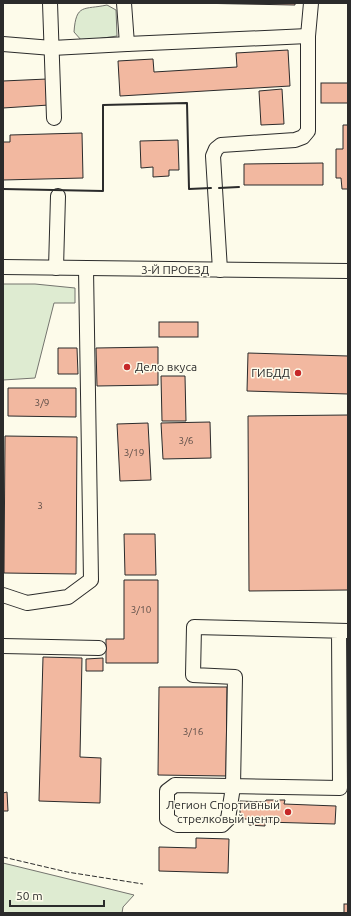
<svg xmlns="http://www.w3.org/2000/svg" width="351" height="916" font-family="Ubuntu,sans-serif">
<rect width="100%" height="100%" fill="#fdfbea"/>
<g fill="#deebd1" stroke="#74746e">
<path d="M107,5L116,10L117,36L82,41L74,32C76,3 84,10 107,5Z"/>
<polygon points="3,284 35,284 75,288 75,303 54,303 35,378 3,380"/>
<polygon points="3,863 134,895 123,907 122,913 3,913"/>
</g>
<g fill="#f2b8a0" stroke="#2b2b2b">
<polygon points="191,3 295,3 295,5"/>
<polygon points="288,50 290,86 120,96 118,61 153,59 154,72 237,67 236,53"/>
<polygon points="47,79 49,105 3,108 3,81"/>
<rect x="321" y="83" width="27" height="20"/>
<polygon points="282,89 284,124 261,125 259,91"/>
<polygon points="343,125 348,125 348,189 342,189 341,178 336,178 336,149 343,149"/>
<polygon points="82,133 83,178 3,180 3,142 10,142 10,135"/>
<polygon points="178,140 179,170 169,170 169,176 153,177 153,167 141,168 140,141"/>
<polygon points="323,163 323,185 244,185 244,164"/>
<rect x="159" y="322" width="39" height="15"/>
<polygon points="158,347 158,385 97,386 96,348"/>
<polygon points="58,348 77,348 78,374 58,374"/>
<polygon points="248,353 348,356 348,394 247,391"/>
<polygon points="161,376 185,376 186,421 162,421"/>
<polygon points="8,388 76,388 76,417 8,416"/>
<polygon points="348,415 348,590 249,591 248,416"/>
<polygon points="210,422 211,458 163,459 161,423"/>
<polygon points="148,423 151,480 120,481 117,424"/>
<polygon points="5,436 77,437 76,574 4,573"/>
<polygon points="124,534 155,534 156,575 125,575"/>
<polygon points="124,580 158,580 158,663 106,663 106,639 124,639"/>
<polygon points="43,657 82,658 80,757 101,758 100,803 39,801"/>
<polygon points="103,658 103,671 86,671 86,659"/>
<polygon points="159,687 227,687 226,776 158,775"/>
<polygon points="7,792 8,811 3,811 3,793"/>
<polygon points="266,800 285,800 284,804 336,806 335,824 265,822 265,826 249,825 250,819 240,819 240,801 265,802"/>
<polygon points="196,838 229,839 228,873 159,871 159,847 196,848"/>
<rect x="344" y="904" width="4" height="9"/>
</g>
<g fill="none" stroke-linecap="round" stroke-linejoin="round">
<g stroke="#2b2b2b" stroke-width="16">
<g id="minor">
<polyline points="50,3 54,118"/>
<polyline points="3,44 52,48 127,44 124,3"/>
<polyline points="127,44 308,36"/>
<polyline points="3,267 348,271"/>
<polyline points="56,268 58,196"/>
<polyline points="220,270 213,156 216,149 221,145 295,140 303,137 308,131 308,36 311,3"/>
<polyline points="3,595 27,603 68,597 91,580 86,269"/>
<polyline points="339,631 340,788 175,785 167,791 167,819 177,825 222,825 228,819 233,787 235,677 193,675 194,627 348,631"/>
<polyline points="3,646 99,648"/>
</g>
</g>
<use href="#minor" stroke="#fdfbea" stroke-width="14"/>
<polyline stroke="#2b2b2b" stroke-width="1" stroke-dasharray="5 2" stroke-linecap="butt" points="3,857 67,872 143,884"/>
<g stroke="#2b2b2b" stroke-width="2">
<polyline points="219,188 239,187"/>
<polyline points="3,189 103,191 103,105 187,103 189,189 211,188"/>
</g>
</g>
<g fill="#c62828" stroke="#fdfbea" stroke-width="1.5">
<circle cx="127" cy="367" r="4"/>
<circle cx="298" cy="373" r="4"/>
<circle cx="288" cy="812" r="4"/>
</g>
<g text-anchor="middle" stroke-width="3" stroke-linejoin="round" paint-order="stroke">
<g font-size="10" fill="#5d4e48">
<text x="42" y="406">3/9</text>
<text x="186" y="444">3/6</text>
<text x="134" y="456">3/19</text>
<text x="40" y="509">3</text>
<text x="141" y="613">3/10</text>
<text x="193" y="735">3/16</text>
</g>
<g font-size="12" fill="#2b2b2b" stroke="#fdfbea">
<text x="175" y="274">3-Й ПРОЕЗД</text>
</g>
<g font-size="12" fill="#2b2b2b" stroke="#fdfbea" text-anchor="end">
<text x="135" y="371" text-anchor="start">Дело вкуса</text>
<text x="290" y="377">ГИБДД</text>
<text x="280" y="809">Легион Спортивный<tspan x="280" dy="14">стрелковый центр</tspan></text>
</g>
</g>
<rect width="351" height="916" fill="none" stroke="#2b2b2b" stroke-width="8"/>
<path d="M10 900v6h94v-6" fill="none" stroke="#2b2b2b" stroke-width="2"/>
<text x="16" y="900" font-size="12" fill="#2b2b2b" stroke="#fdfbea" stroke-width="3" paint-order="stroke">50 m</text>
</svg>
